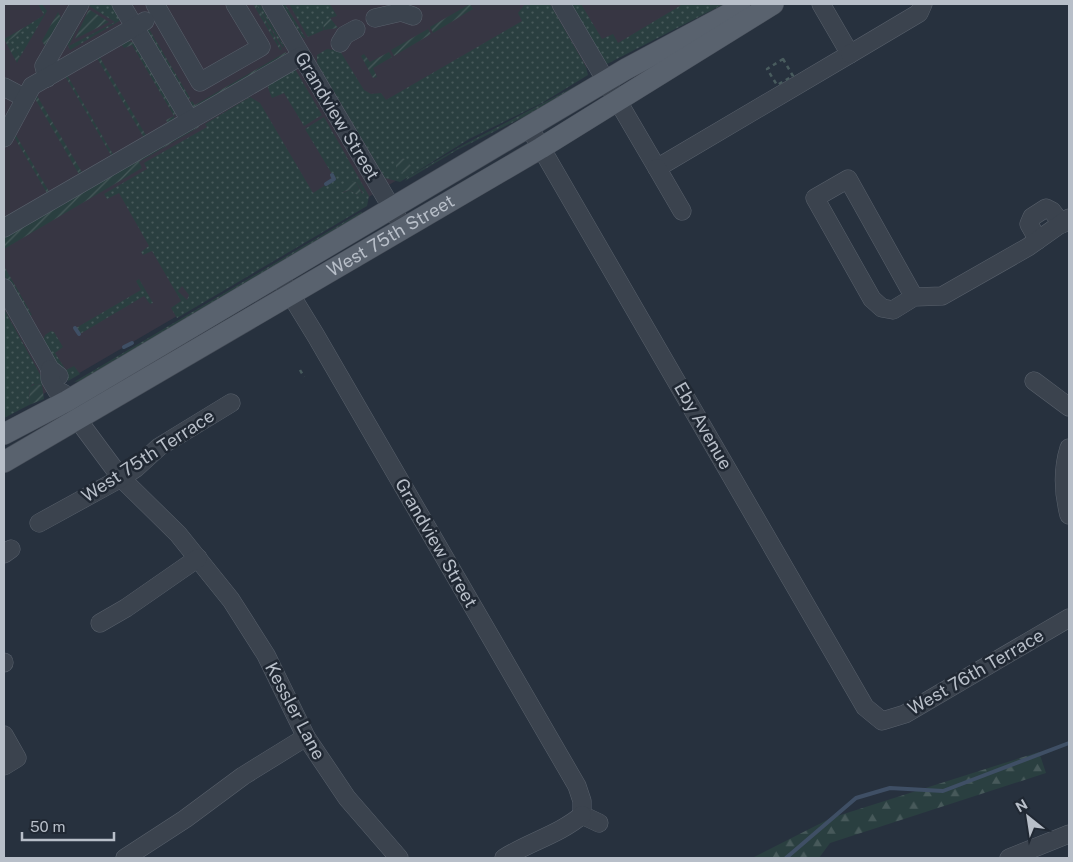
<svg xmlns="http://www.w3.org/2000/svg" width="1073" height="862" font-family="'Public Sans',sans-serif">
<defs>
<pattern id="grass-dots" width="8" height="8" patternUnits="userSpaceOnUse" patternTransform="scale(1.25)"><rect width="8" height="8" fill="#2a3f40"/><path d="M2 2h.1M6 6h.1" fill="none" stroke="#47595a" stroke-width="1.8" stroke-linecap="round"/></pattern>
<pattern id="forest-firs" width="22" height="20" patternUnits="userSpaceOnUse" patternTransform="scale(1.25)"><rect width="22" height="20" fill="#2a3f40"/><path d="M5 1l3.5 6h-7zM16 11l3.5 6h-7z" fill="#47595a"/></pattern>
<pattern id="garden-furrows" width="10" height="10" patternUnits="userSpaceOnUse" patternTransform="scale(1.25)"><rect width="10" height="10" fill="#2a3f40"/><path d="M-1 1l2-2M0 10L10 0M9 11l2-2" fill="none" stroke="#47595a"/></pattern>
</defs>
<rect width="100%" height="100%" fill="#27313e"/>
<polygon fill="#373643" points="4,4 712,4 582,70 367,198 359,210 4,417"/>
<g fill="url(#grass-dots)" fill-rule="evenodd">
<polygon points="38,4 42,4 47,11 20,57 8,41 25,27 44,15"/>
<path d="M91,4H111L121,20L70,50L66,41L84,8ZM89,6L115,22L69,46L85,9Z"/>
<polygon points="256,4 260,4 284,46 283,48"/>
<polygon points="282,4 285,4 306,39 302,37"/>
<polygon points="289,4 330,4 337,16 330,18 323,28 324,30 308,37"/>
<path d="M525,4H550L586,67L588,75L542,103L469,139L400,182L385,178L317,63V55L327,49L340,51L364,90L371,94L381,93L386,100L522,21L518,13ZM402,158L411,166L396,169V162Z"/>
<polygon points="569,4 581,4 602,39 613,34 618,43 683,4 724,4 607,64"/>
<polygon points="295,69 322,115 304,126 284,93 272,98 268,88 269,84"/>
<polygon points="587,80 552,103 457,150 405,181 408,177 465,144"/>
<path d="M250,97L260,103L313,193L335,179L305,129L324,117L369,196L367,206L177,318L171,308L181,301L152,251L143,255L141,252L149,246L119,193L107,199L104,194L147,169L144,163L207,127L205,124ZM356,182L363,193L359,196L350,190L342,193ZM182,286L189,295L187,300L178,291Z"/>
<polygon points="361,212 363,215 81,381 74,382"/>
<polygon points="139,279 153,303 150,304 144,296 80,334 76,328 141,290 136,281"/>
<polygon points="4,309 42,378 42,385 33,384 30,387 29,405 4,418"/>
<polygon points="51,331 54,332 63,347 55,353 66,370 74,366 80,374 68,381 43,341 45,335"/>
</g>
<polygon fill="url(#forest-firs)" points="1039,752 1046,773 830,843 819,858 752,858 831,818"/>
<g fill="url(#garden-furrows)">
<polygon points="253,4 256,4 282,49 280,50"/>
<polygon points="470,4 473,9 433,33 430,27"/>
<polygon points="90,10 109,22 75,39 88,11"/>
<polygon points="58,12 61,18 45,46 42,41"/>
<polygon points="330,18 338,28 324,30 323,20"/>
<polygon points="25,27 23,31 8,41 20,57 17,63 4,39"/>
<polygon points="149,29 190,98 187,100 147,31"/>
<polygon points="428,29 431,34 394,56 391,50"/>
<polygon points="128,41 135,43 175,113 173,122 168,124 166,120 174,116 132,45 124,48 121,44"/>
<polygon points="286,52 285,56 201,105 197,105 198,107 195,109 189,103 192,101 195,105"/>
<polygon points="389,52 392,57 373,68 377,77 373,78 361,56 364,54 370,62"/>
<polygon points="99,56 147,137 144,138 97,58"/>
<polygon points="67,75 114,156 112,157 65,76"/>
<polygon points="36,94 83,174 80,176 34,97"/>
<polygon points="197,124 199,127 139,162 142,168 4,249 4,237"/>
<polygon points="14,132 50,193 48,195 13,135"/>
<polygon points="401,158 405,159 411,166 410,172 406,174 400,173 396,168 396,162"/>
<polygon points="351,181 356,182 363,195 359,196 350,190 338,193 340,188"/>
<polygon points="4,266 32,315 28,317 4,275"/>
<polygon points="35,384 42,385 44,399 29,405 30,387"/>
</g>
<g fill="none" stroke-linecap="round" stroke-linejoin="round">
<g stroke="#3f4f65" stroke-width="4">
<polyline points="326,184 334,179 332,175"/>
<polyline points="75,328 79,334"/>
<polyline points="124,347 132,343"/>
<polyline points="786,858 856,798 890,788 943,791 1069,743"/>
</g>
<g stroke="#59616c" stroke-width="19">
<g id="minor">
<polyline points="121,4 190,120"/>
<polyline points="155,4 200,82 261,47 235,4"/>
<polyline points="271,4 403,227"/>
<polyline points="561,4 657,168 850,54 821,4"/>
<polyline points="375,18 401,12 413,16"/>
<polyline points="340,43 345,35 356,29"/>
<polyline points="850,54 919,13 923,4"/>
<polyline points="47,78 44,66 80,4"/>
<polyline points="4,87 25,98"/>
<polyline points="529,127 865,707 882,721 905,714 1069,618"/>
<polyline points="4,138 32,86 145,21"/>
<polyline points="657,168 682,211"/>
<polyline points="4,228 301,56"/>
<polyline points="1038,240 1029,224 1032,217 1046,208 1052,211 1062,224"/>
<polyline points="278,274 316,336 577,786 582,801 582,815"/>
<polyline points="4,288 50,369 59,376"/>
<polyline points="914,297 848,179 815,198 872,299 882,308 893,310 914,297 942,296 1028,247 1069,218"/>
<polyline points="50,369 50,379 57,391 63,393 78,420 121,478 178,534 231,600 266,655 306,737 347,798 399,858"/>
<polyline points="1034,381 1069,407"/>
<path d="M1069,448C1062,471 1063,492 1069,515"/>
<polyline points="39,523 121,478 136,468 159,447 231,403"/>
<polyline points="4,554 11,549"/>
<polyline points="100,623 126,608 198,558"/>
<polyline points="4,662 4,663"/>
<polyline points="4,735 17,758 4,766"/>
<polyline points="582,815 599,823"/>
<polyline points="125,858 185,819 243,776 306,737"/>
<path d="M504,858C529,842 560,834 582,815"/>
<polyline points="1009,858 1069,834"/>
</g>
</g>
<g stroke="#454c57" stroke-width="22">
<g id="major">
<polyline points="4,434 67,401 626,69 740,8"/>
<path id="s1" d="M4,462L541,148L773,4"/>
</g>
</g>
<g stroke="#495c5e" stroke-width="2.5" stroke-dasharray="4 4" stroke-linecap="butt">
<polygon points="783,59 793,76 777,85 767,69"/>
<polyline points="300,370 304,377"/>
</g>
<use href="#minor" stroke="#3b434e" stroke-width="18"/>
<use href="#major" stroke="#59626e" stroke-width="21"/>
</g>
<g text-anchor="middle" stroke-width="5" stroke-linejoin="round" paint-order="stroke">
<g font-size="18" fill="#b8bfc9" stroke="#202833">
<text transform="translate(337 116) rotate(59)" y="6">Grandview Street</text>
<text dy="6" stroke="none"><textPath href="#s1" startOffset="448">West 75th Street</textPath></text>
<text transform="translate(703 426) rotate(60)" y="6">Eby Avenue</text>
<text transform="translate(148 456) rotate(-33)" y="6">West 75th Terrace</text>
<text transform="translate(436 543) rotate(60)" y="6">Grandview Street</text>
<text transform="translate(976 672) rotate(-30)" y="6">West 76th Terrace</text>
<text transform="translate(295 711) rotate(62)" y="6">Kessler Lane</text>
</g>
</g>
<rect width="1073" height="862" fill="none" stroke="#b8bfc9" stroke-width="10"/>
<g transform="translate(1028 817) rotate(330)" stroke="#202833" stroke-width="4" paint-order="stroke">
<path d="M0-4L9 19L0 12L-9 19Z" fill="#b8bfc9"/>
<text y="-8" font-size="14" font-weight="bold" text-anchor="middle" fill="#b8bfc9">N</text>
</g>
<path d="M22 832v8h92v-8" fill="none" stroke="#b8bfc9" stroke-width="2.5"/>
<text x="30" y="832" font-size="15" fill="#b8bfc9" stroke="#202833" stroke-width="4" paint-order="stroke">50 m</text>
</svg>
